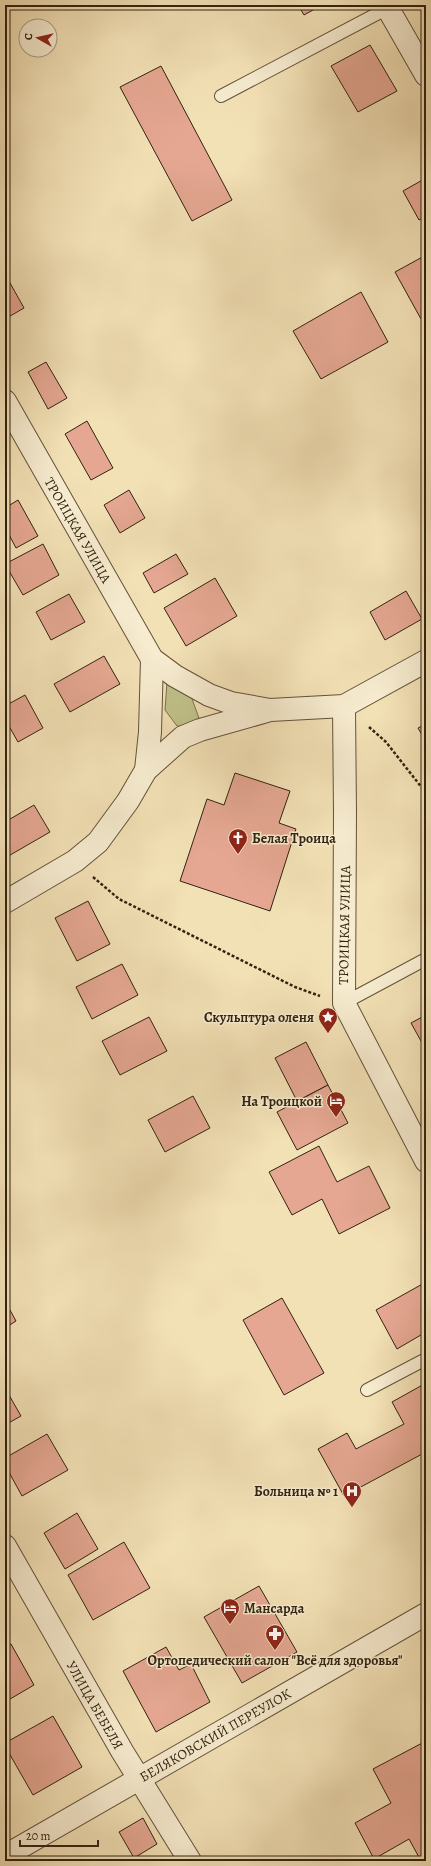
<svg xmlns="http://www.w3.org/2000/svg" width="431" height="1866" font-family="Alegreya,serif">
<rect width="100%" height="100%" fill="#f3e1b6"/>
<filter id="stains"><feTurbulence type="fractalNoise" baseFrequency=".005" numOctaves="4"/><feColorMatrix values="0 0 0 0 .2 0 0 0 0 .09 0 0 0 0 .02 0 0 0 .5 -.17"/></filter>
<radialGradient id="worn" r=".72"><stop offset=".6" stop-color="#630" stop-opacity="0"/><stop offset="1" stop-color="#630" stop-opacity=".3"/></radialGradient>
<polygon fill="#c0c18a" stroke="#78724d" points="167,682 191,696 200,721 191,727 177,726 165,710"/>
<g fill="#e5a792" stroke="#312310">
<polygon points="298,5 322,5 304,15"/>
<polygon points="370,45 397,91 358,112 331,66"/>
<polygon points="161,66 232,200 192,221 120,87"/>
<polygon points="426,178 426,216 419,220 403,191"/>
<polygon points="426,255 426,316 421,319 395,272"/>
<polygon points="5,274 24,308 5,319"/>
<polygon points="361,292 388,342 321,379 293,331"/>
<polygon points="46,362 67,398 48,409 28,372"/>
<polygon points="87,421 113,468 91,480 65,434"/>
<polygon points="129,490 145,518 120,533 104,505"/>
<polygon points="18,500 38,536 16,548 5,527 5,508"/>
<polygon points="43,544 59,575 23,595 5,564"/>
<polygon points="176,554 188,574 154,593 143,573"/>
<polygon points="215,578 237,616 186,646 164,608"/>
<polygon points="406,591 422,619 385,640 370,612"/>
<polygon points="69,594 85,622 51,640 36,612"/>
<polygon points="104,656 120,684 70,712 54,684"/>
<polygon points="25,695 43,728 18,742 5,719 5,706"/>
<polygon points="426,724 426,742 418,728"/>
<polygon points="235,773 290,791 279,823 296,829 270,911 180,881 207,799 224,805"/>
<polygon points="34,805 50,832 5,858 5,822"/>
<polygon points="88,901 110,944 77,961 55,918"/>
<polygon points="122,964 138,995 92,1019 76,987"/>
<polygon points="426,1015 426,1050 411,1023"/>
<polygon points="149,1017 167,1051 120,1075 102,1041"/>
<polygon points="306,1042 328,1085 297,1101 275,1058"/>
<polygon points="328,1085 348,1123 297,1150 277,1112"/>
<polygon points="193,1096 210,1128 165,1152 148,1120"/>
<polygon points="319,1146 337,1182 369,1166 390,1208 339,1234 322,1199 292,1215 269,1172"/>
<polygon points="426,1282 426,1332 397,1349 376,1310"/>
<polygon points="282,1298 324,1373 284,1395 243,1320"/>
<polygon points="5,1301 16,1321 5,1328"/>
<polygon points="426,1383 426,1457 424,1453 344,1496 318,1449 347,1433 356,1449 404,1424 392,1402"/>
<polygon points="5,1388 21,1416 5,1425"/>
<polygon points="47,1434 68,1470 22,1496 5,1465 5,1458"/>
<polygon points="77,1513 98,1549 65,1569 44,1533"/>
<polygon points="124,1542 150,1588 93,1620 68,1575"/>
<polygon points="259,1586 297,1652 242,1683 204,1617"/>
<polygon points="11,1644 34,1685 5,1702 5,1647"/>
<polygon points="166,1647 179,1670 191,1664 210,1702 156,1732 123,1671"/>
<polygon points="53,1716 82,1767 33,1795 5,1746 5,1743"/>
<polygon points="426,1741 426,1861 421,1861 409,1839 374,1859 355,1823 391,1803 373,1769"/>
<polygon points="143,1818 157,1844 134,1858 119,1832"/>
</g>
<g fill="none" stroke-linecap="round" stroke-linejoin="round">
<g stroke="#62523a" stroke-width="14">
<g id="service">
<polyline points="221,96 388,8"/>
<polyline points="344,1003 426,959"/>
<polyline points="367,1390 426,1359"/>
</g>
</g>
<g stroke="#62523a" stroke-width="24">
<g id="minor">
<polyline points="386,5 426,75"/>
<polyline points="5,401 152,659 175,676 209,695 231,703 270,710 344,706 426,661"/>
<polyline points="344,706 345,813 344,1003 426,1161"/>
<polyline points="146,770 150,732 152,659"/>
<polyline points="5,902 75,861 98,842 128,801 146,770 183,737 200,730 267,711"/>
</g>
</g>
<g stroke="#62523a" stroke-width="24">
<g id="tertiary">
<polyline points="5,1546 122,1751 190,1861"/>
<polyline points="5,1856 426,1614"/>
</g>
</g>
<g stroke="#312310" stroke-width="2.5" stroke-dasharray="3 2" stroke-linecap="butt">
<polyline points="369,727 386,742 426,793"/>
<polyline points="93,877 119,899 295,987 320,996"/>
</g>
<use href="#service" stroke="#f7ecd0" stroke-width="12"/>
<use href="#minor" stroke="#f7ecd0" stroke-width="22"/>
<use href="#tertiary" stroke="#f7ecd0" stroke-width="22"/>
</g>
<defs>
<g id="church-pin" transform="scale(1)"><path d="M0 17L-7.5 6A9.5 9.5 0 1 1 7.5 6Z" fill="#8f2418" stroke="#f7ecd0"/><path d="M-1.2-6h2.4v3.5h3.3v2.4h-3.3V6h-2.4V-.1h-3.3v-2.4h3.3Z" fill="#fff"/></g>
<g id="sight-pin" transform="scale(1)"><path d="M0 17L-7.5 6A9.5 9.5 0 1 1 7.5 6Z" fill="#8f2418" stroke="#f7ecd0"/><path d="M0-6L1.8-2.2L6-1.7L2.9 1.2L3.7 5.4L0 3.3L-3.7 5.4L-2.9 1.2L-6-1.7L-1.8-2.2Z" fill="#fff"/></g>
<g id="hotel-pin" transform="scale(1)"><path d="M0 17L-7.5 6A9.5 9.5 0 1 1 7.5 6Z" fill="#8f2418" stroke="#f7ecd0"/><path d="M-6-4.5h1.5V1H6V5H4.5V3h-9V5H-6ZM-4 0a1.8 1.8 0 1 1 3.6 0ZM.5 0V-2.5h3Q6-2.5 6 0Z" fill="#fff"/></g>
<g id="hospital-pin" transform="scale(1)"><path d="M0 17L-7.5 6A9.5 9.5 0 1 1 7.5 6Z" fill="#8f2418" stroke="#f7ecd0"/><path d="M-5-5h3v3.5h4V-5h3V5h-3V1.5h-4V5h-3Z" fill="#fff"/></g>
<g id="pharmacy-pin" transform="scale(1)"><path d="M0 17L-7.5 6A9.5 9.5 0 1 1 7.5 6Z" fill="#8f2418" stroke="#f7ecd0"/><path d="M-2-6h4v4h4v4h-4v4h-4v-4h-4v-4h4Z" fill="#fff"/></g>
</defs>
<g fill-rule="evenodd">
<use href="#church-pin" x="238" y="838"/>
<use href="#sight-pin" x="328" y="1017"/>
<use href="#hotel-pin" x="336" y="1101"/>
<use href="#hospital-pin" x="352" y="1491"/>
<use href="#hotel-pin" x="230" y="1608"/>
<use href="#pharmacy-pin" x="275" y="1634"/>
</g>
<g text-anchor="middle" stroke-width="3" stroke-linejoin="round" paint-order="stroke">
<g font-size="14" fill="#312310" stroke="#f7ecd0">
<text transform="translate(78 530) rotate(60)" y="5">ТРОИЦКАЯ УЛИЦА</text>
<text transform="translate(344 925) rotate(-89)" y="5">ТРОИЦКАЯ УЛИЦА</text>
<text transform="translate(95 1705) rotate(60)" y="5">УЛИЦА БЕБЕЛЯ</text>
<text transform="translate(215 1735) rotate(-30)" y="5">БЕЛЯКОВСКИЙ ПЕРЕУЛОК</text>
</g>
<g font-size="14" font-weight="bold" fill="#312310" stroke="#f7ecd0" text-anchor="end">
<text x="252" y="843" text-anchor="start">Белая Троица</text>
<text x="314" y="1022">Скульптура оленя</text>
<text x="322" y="1106">На Троицкой</text>
<text x="338" y="1496">Больница № 1</text>
<text x="244" y="1613" text-anchor="start">Мансарда</text>
<text x="275" y="1665" text-anchor="middle">Ортопедический салон "Всё для здоровья"</text>
</g>
</g>
<rect width="431" height="1866" fill="none" stroke="#f3e1b6" stroke-width="20"/>
<rect x="6" y="6" width="419" height="1854" fill="none" stroke="#312310" stroke-width="2"/>
<rect x="10" y="10" width="411" height="1846" fill="none" stroke="#312310"/>
<g transform="translate(38 38) rotate(278)"><circle r="19" fill="#f7ecd0" stroke="#a89c83"/>
<path d="M0-3L7 15L0 10L-7 15Z" fill="#8f2418"/>
<text y="-6" font-size="11" font-weight="bold" text-anchor="middle" fill="#312310">С</text>
</g>
<path d="M20 1840v6h78v-6" fill="none" stroke="#312310" stroke-width="2"/>
<text x="26" y="1840" font-size="12" fill="#312310" stroke="#f7ecd0" stroke-width="3" paint-order="stroke">20 m</text>
<rect width="100%" height="100%" filter="url(#stains)"/>
<rect width="100%" height="100%" fill="url(#worn)"/>
</svg>
